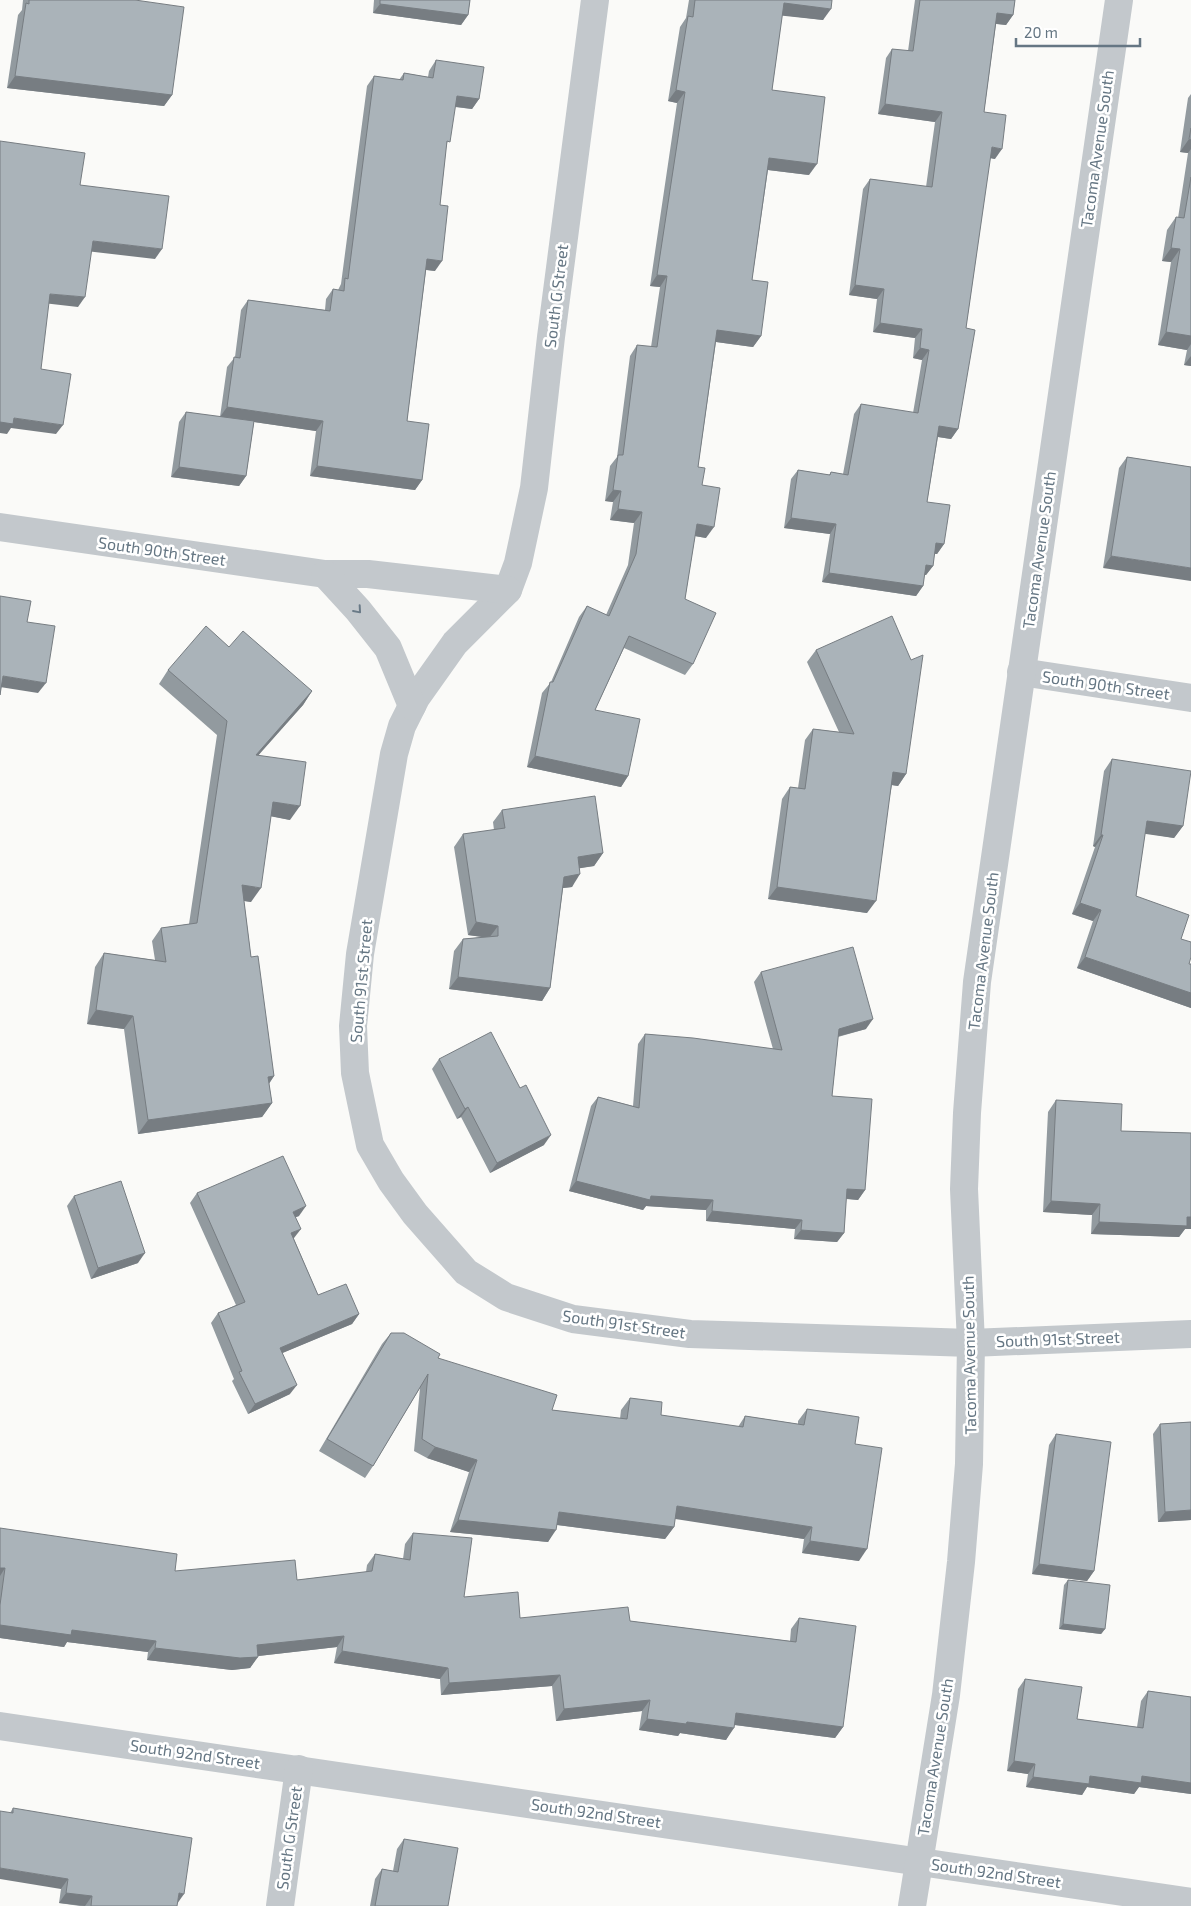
<svg xmlns="http://www.w3.org/2000/svg" width="1191" height="1906" font-family="'Exo 2',sans-serif">
<rect width="100%" height="100%" fill="#fafaf8"/>
<g fill="none" stroke-linecap="round" stroke-linejoin="round">
<g stroke="#c3c8cc" stroke-width="28">
<polyline points="595,0 551,337 534,488 518,563 508,590 455,643 416,698 402,726 394,754 360,954 353,1026 355,1073 370,1145 391,1181 415,1214 466,1272 506,1297 573,1319 690,1334 971,1343 1191,1334"/>
<polyline points="0,527 325,574 368,574 508,590"/>
<polyline points="325,574 358,610 388,648 412,706"/>
<polyline points="1021,672 1191,698"/>
<polyline points="0,1726 1191,1902"/>
<polyline points="280,1906 299,1769"/>
<polyline points="912,1906 946,1695 961,1562 969,1464 971,1343 964,1189 967,1113 977,982 1119,0"/>
</g>
</g>
<g fill="#929a9f">
<polygon points="23,0 135,0 172,95 164,106 7,88 18,15 22,10"/>
<polygon points="374,0 470,0 468,15 461,25 373,13"/>
<polygon points="689,0 832,0 823,20 782,15 772,90 809,175 768,170 752,280 761,336 753,347 716,342 698,467 702,485 706,538 695,536 685,599 693,664 685,675 624,648 595,710 628,776 621,787 527,767 542,693 551,682 579,617 587,606 606,615 628,565 634,523 610,520 613,502 605,501 610,466 617,457 630,356 637,345 651,347 660,287 650,286 677,103 668,101 680,27 686,18"/>
<polygon points="915,0 1015,0 1013,15 1006,25 996,24 984,112 995,159 990,158 966,328 958,429 951,439 938,437 927,502 944,544 937,554 934,554 933,566 926,575 924,575 923,586 916,596 822,582 830,534 784,528 791,479 798,470 829,475 831,472 843,474 854,414 861,404 913,413 922,360 913,358 915,338 873,332 877,299 849,295 863,189 870,179 926,187 935,122 878,114 886,58 892,49 908,51"/>
<polygon points="436,60 479,99 472,109 455,107 446,148 440,205 435,271 426,270 407,421 422,480 415,490 310,476 316,431 254,422 246,476 239,486 171,477 179,422 186,412 220,417 227,367 235,357 241,310 248,300 325,310 326,299 333,289 338,290 341,284 367,86 374,76 399,80 404,73 428,77 429,71"/>
<polygon points="1191,94 1191,366 1184,365 1187,350 1158,345 1171,262 1162,261 1167,230 1176,217 1178,218 1188,153 1180,152 1188,98"/>
<polygon points="1127,457 1191,467 1103,568 1119,468"/>
<polygon points="229,647 312,691 303,705 258,755 290,820 271,816 251,902 244,901 251,957 274,1076 269,1084 272,1103 262,1117 138,1134 124,1029 87,1024 95,967 104,953 155,960 152,941 161,928 189,924 217,735 159,684 168,670"/>
<polygon points="816,650 906,774 898,786 892,785 867,913 768,899 782,799 790,787 798,788 805,740 813,729 839,732 807,662"/>
<polygon points="1112,759 1183,826 1174,838 1145,833 1136,896 1181,939 1189,964 1191,964 1191,1008 1077,968 1093,921 1072,914 1095,847 1093,846 1104,771"/>
<polygon points="502,810 603,853 594,866 579,868 572,887 563,888 550,988 542,1001 449,989 454,951 463,939 483,937 468,935 454,847 463,834 494,830 493,822"/>
<polygon points="761,972 866,1029 838,1037 832,1096 865,1190 858,1200 846,1199 844,1233 837,1242 794,1239 795,1229 706,1221 706,1210 646,1206 643,1210 569,1191 591,1106 598,1097 633,1106 638,1044 645,1034 773,1049 754,982"/>
<polygon points="439,1059 544,1145 490,1173 461,1117 457,1119 432,1069"/>
<polygon points="1056,1100 1121,1131 1191,1133 1191,1229 1185,1229 1179,1237 1091,1234 1092,1215 1043,1212 1048,1112"/>
<polygon points="197,1193 299,1216 295,1217 294,1239 318,1295 359,1314 352,1324 282,1353 290,1394 248,1414 232,1381 234,1379 211,1323 218,1313 236,1305 190,1203"/>
<polygon points="74,1196 138,1263 91,1279 67,1206"/>
<polygon points="391,1333 438,1358 552,1410 620,1419 621,1410 630,1398 661,1415 738,1427 745,1416 798,1424 798,1421 807,1409 855,1444 859,1561 802,1553 804,1539 675,1518 674,1527 665,1539 557,1525 548,1542 450,1532 469,1472 427,1458 414,1451 420,1388 373,1466 365,1478 319,1451 382,1344"/>
<polygon points="1191,1422 1191,1520 1158,1522 1153,1434 1160,1424"/>
<polygon points="1056,1434 1094,1571 1087,1581 1032,1574 1049,1445"/>
<polygon points="0,1528 175,1571 297,1580 366,1572 367,1565 375,1554 403,1559 405,1544 413,1533 464,1597 520,1618 630,1621 790,1641 791,1629 799,1618 843,1727 835,1738 734,1725 726,1740 680,1733 678,1736 639,1730 642,1711 556,1721 552,1686 441,1695 440,1679 334,1663 337,1647 258,1656 250,1668 232,1670 147,1660 148,1652 67,1642 64,1647 0,1638"/>
<polygon points="1068,1580 1105,1629 1101,1634 1059,1629 1064,1585"/>
<polygon points="1025,1679 1077,1719 1137,1727 1141,1701 1148,1691 1191,1697 1191,1794 1139,1787 1134,1794 1087,1787 1082,1795 1026,1787 1028,1774 1007,1771 1018,1689"/>
<polygon points="13,1808 177,1904 177,1906 80,1906 59,1903 61,1889 10,1813"/>
<polygon points="404,1839 448,1906 370,1906 375,1879 382,1869 393,1871 397,1849"/>
</g>
<g fill="#777d82">
<polygon points="784,3 831,9 823,20 776,15"/>
<polygon points="380,4 468,15 461,25 373,13"/>
<polygon points="997,13 1013,15 1006,25 990,23"/>
<polygon points="15,76 172,95 164,106 7,88"/>
<polygon points="676,90 685,92 677,103 668,101"/>
<polygon points="457,96 479,99 472,109 450,106"/>
<polygon points="885,104 942,112 935,122 878,114"/>
<polygon points="1189,139 1191,140 1191,149 1188,153 1180,152"/>
<polygon points="992,147 1002,149 995,159 985,157"/>
<polygon points="769,158 817,164 809,175 761,169"/>
<polygon points="93,241 162,249 155,259 86,251"/>
<polygon points="1171,248 1180,249 1171,262 1162,261"/>
<polygon points="427,259 442,261 435,271 420,269"/>
<polygon points="657,275 667,276 660,287 650,286"/>
<polygon points="855,285 884,289 877,299 849,295"/>
<polygon points="50,294 85,297 78,307 43,303"/>
<polygon points="880,323 922,329 915,338 873,332"/>
<polygon points="717,330 761,336 753,347 709,341"/>
<polygon points="1166,332 1191,336 1191,344 1187,350 1158,345"/>
<polygon points="920,348 929,350 922,360 913,358"/>
<polygon points="1191,356 1191,366 1184,365"/>
<polygon points="227,407 323,421 316,431 220,417"/>
<polygon points="14,418 63,425 56,434 11,428 7,434 0,433 0,422"/>
<polygon points="939,426 958,429 951,439 932,436"/>
<polygon points="317,466 422,480 415,490 310,476"/>
<polygon points="179,467 246,476 239,486 171,477"/>
<polygon points="613,490 621,491 613,502 605,501"/>
<polygon points="618,509 642,512 634,523 610,520"/>
<polygon points="791,518 836,524 830,534 784,528"/>
<polygon points="697,524 714,527 706,538 689,535"/>
<polygon points="936,543 944,544 937,554 929,553"/>
<polygon points="1111,556 1191,568 1191,581 1103,568"/>
<polygon points="926,565 933,566 926,575 919,574"/>
<polygon points="829,573 923,586 916,596 822,582"/>
<polygon points="3,676 46,683 38,693 0,687"/>
<polygon points="312,691 303,705 247,768 256,755"/>
<polygon points="535,756 628,776 621,787 527,767"/>
<polygon points="893,772 906,774 898,786 885,784"/>
<polygon points="273,802 300,806 290,820 264,815"/>
<polygon points="1147,821 1183,826 1174,838 1139,833"/>
<polygon points="1101,835 1103,835 1095,847 1093,846"/>
<polygon points="603,853 594,866 569,870 578,857"/>
<polygon points="580,874 572,887 555,889 564,877"/>
<polygon points="242,885 261,888 251,902 232,899"/>
<polygon points="777,887 876,901 867,913 768,899"/>
<polygon points="1080,903 1101,910 1093,921 1072,914"/>
<polygon points="476,922 498,926 489,938 468,935"/>
<polygon points="1085,957 1191,993 1191,1008 1077,968"/>
<polygon points="458,977 550,988 542,1001 449,989"/>
<polygon points="96,1010 133,1016 124,1029 87,1024"/>
<polygon points="873,1019 866,1029 832,1038 839,1029"/>
<polygon points="274,1076 265,1089 268,1077"/>
<polygon points="272,1103 262,1117 138,1134 148,1120"/>
<polygon points="468,1107 461,1117 457,1119 465,1109"/>
<polygon points="551,1135 544,1145 490,1173 497,1163"/>
<polygon points="576,1181 713,1200 706,1210 646,1206 643,1210 569,1191"/>
<polygon points="847,1189 865,1190 858,1200 840,1198"/>
<polygon points="1051,1201 1100,1204 1092,1215 1043,1212"/>
<polygon points="306,1206 299,1216 286,1221 293,1212"/>
<polygon points="712,1211 802,1220 795,1229 706,1221"/>
<polygon points="1187,1217 1191,1217 1191,1229 1185,1229 1179,1237 1091,1234 1099,1222"/>
<polygon points="301,1229 294,1238 285,1243 291,1233"/>
<polygon points="801,1230 844,1233 837,1242 794,1239"/>
<polygon points="145,1253 138,1263 91,1279 98,1268"/>
<polygon points="359,1314 352,1324 273,1357 280,1348"/>
<polygon points="297,1385 290,1394 248,1414 255,1404"/>
<polygon points="435,1447 477,1460 469,1472 427,1458"/>
<polygon points="677,1506 812,1527 804,1539 669,1518"/>
<polygon points="1191,1510 1191,1520 1158,1522 1165,1512"/>
<polygon points="559,1512 674,1527 665,1539 550,1524"/>
<polygon points="458,1520 556,1530 548,1542 450,1532"/>
<polygon points="810,1541 867,1549 859,1561 802,1553"/>
<polygon points="1039,1564 1094,1571 1087,1581 1032,1574"/>
<polygon points="0,1568 5,1568 0,1576"/>
<polygon points="1063,1624 1105,1629 1101,1634 1059,1629"/>
<polygon points="0,1625 72,1630 156,1641 148,1652 67,1642 64,1647 0,1638"/>
<polygon points="344,1636 337,1647 249,1657 257,1645"/>
<polygon points="155,1648 258,1657 250,1668 232,1670 147,1660"/>
<polygon points="342,1651 448,1668 440,1679 334,1663"/>
<polygon points="560,1675 552,1686 441,1695 449,1683"/>
<polygon points="650,1700 642,1711 556,1721 564,1709"/>
<polygon points="736,1713 843,1727 835,1738 728,1724"/>
<polygon points="647,1719 687,1722 734,1728 726,1740 680,1733 678,1736 639,1730"/>
<polygon points="1014,1761 1035,1764 1028,1774 1007,1771"/>
<polygon points="1142,1776 1191,1783 1191,1794 1139,1787 1134,1794 1087,1787 1082,1795 1026,1787 1033,1777"/>
<polygon points="0,1868 68,1879 61,1889 0,1879"/>
<polygon points="66,1893 92,1896 85,1906 59,1903"/>
<polygon points="179,1893 184,1894 177,1904"/>
</g>
<g fill="#aab3b9" stroke="#777d82">
<polygon points="29,0 135,0 184,7 172,95 15,76 26,3 29,4"/>
<polygon points="380,0 470,0 468,15 380,4"/>
<polygon points="695,0 832,0 831,9 784,3 772,90 825,97 817,164 769,158 752,280 768,282 761,336 717,330 698,467 705,468 702,485 720,488 714,527 697,524 685,599 716,613 693,664 629,636 595,710 640,719 628,776 535,756 550,682 553,682 587,606 609,616 636,554 642,512 618,509 621,491 613,490 618,455 623,455 637,345 657,347 667,276 657,275 685,92 676,90 688,16 693,17"/>
<polygon points="920,0 1015,0 1013,15 997,13 984,112 1006,115 1002,149 992,147 966,328 975,330 958,429 939,426 927,502 950,505 944,544 936,543 933,566 926,565 923,586 829,573 836,524 791,518 798,470 830,475 831,472 848,475 861,404 918,413 929,350 920,348 922,329 880,323 884,289 855,285 870,179 932,187 942,112 885,104 892,49 913,51"/>
<polygon points="436,60 484,67 479,99 457,96 450,142 447,141 440,205 448,206 442,261 427,259 407,421 429,424 422,480 317,466 323,421 227,407 234,357 240,358 248,300 330,311 333,289 344,291 345,278 348,279 374,76 403,80 404,73 433,78"/>
<polygon points="1191,128 1191,140 1189,139"/>
<polygon points="0,141 85,153 80,185 169,196 162,249 93,241 85,297 50,294 41,369 71,374 63,425 14,418 13,424 0,422"/>
<polygon points="1191,177 1191,336 1166,332 1180,249 1171,248 1176,217 1184,218"/>
<polygon points="186,412 254,421 246,476 179,467"/>
<polygon points="1127,457 1191,467 1191,568 1111,556"/>
<polygon points="0,596 31,601 27,622 55,626 46,683 3,676 0,695"/>
<polygon points="892,616 911,660 923,655 906,774 893,772 876,901 777,887 790,787 805,789 813,729 854,734 816,650"/>
<polygon points="206,626 229,647 243,631 312,691 256,755 306,762 300,806 273,802 261,888 242,885 251,957 258,956 274,1076 268,1077 272,1103 148,1120 133,1016 96,1010 104,953 166,962 161,928 197,923 227,721 168,670"/>
<polygon points="1112,759 1191,771 1183,826 1147,821 1136,896 1189,915 1181,939 1191,942 1191,957 1189,964 1191,964 1191,993 1085,957 1101,910 1080,903 1103,835 1101,835"/>
<polygon points="595,796 603,853 578,857 580,874 564,877 550,988 458,977 463,939 498,936 498,926 476,922 463,834 505,828 502,810"/>
<polygon points="853,947 873,1019 839,1029 832,1096 872,1099 865,1190 847,1189 844,1233 801,1230 802,1220 712,1211 713,1200 651,1196 650,1200 576,1181 598,1097 639,1108 645,1034 693,1038 782,1050 761,972"/>
<polygon points="491,1032 520,1088 526,1085 551,1135 497,1163 468,1107 465,1109 439,1059"/>
<polygon points="1056,1100 1122,1104 1121,1131 1191,1133 1191,1217 1187,1217 1187,1226 1099,1222 1100,1204 1051,1201"/>
<polygon points="283,1156 306,1206 293,1212 301,1229 291,1233 318,1295 346,1284 359,1314 280,1348 297,1385 255,1404 239,1372 242,1371 218,1313 245,1302 197,1193"/>
<polygon points="121,1181 145,1253 98,1268 74,1196"/>
<polygon points="391,1333 404,1333 440,1354 438,1358 557,1395 552,1410 627,1419 630,1398 662,1402 661,1415 743,1427 745,1416 804,1425 807,1409 859,1417 855,1444 882,1448 867,1549 810,1541 812,1527 677,1506 674,1527 559,1512 556,1530 458,1520 477,1460 435,1447 422,1439 428,1374 373,1466 327,1439"/>
<polygon points="1191,1422 1191,1510 1165,1512 1160,1424"/>
<polygon points="1056,1434 1111,1442 1094,1571 1039,1564"/>
<polygon points="0,1528 177,1554 175,1571 295,1560 297,1580 372,1571 375,1554 410,1560 413,1533 472,1538 464,1597 518,1592 520,1618 628,1607 630,1621 796,1642 799,1618 856,1626 843,1727 736,1713 734,1728 687,1722 686,1724 647,1719 650,1700 564,1709 560,1675 449,1683 448,1668 342,1651 344,1636 257,1645 258,1657 240,1658 155,1648 156,1641 72,1630 71,1635 0,1625 0,1605 5,1568 0,1568"/>
<polygon points="1068,1580 1110,1585 1105,1629 1063,1624"/>
<polygon points="1025,1679 1082,1687 1077,1719 1143,1728 1148,1691 1191,1697 1191,1783 1142,1776 1141,1783 1090,1776 1089,1784 1033,1777 1035,1764 1014,1761"/>
<polygon points="13,1808 192,1838 184,1894 179,1893 177,1906 91,1906 92,1896 66,1893 68,1879 0,1868 0,1811 13,1813"/>
<polygon points="404,1839 458,1848 448,1906 375,1906 382,1869 398,1872"/>
</g>
<defs><path id="oneway-chevron" d="M-2-3.5L2.5 0L-2 3.5" fill="none" stroke-width="1.6" stroke-linecap="round" stroke-linejoin="round" transform="scale(1.25)"/></defs>
<use stroke="#6a7a87" href="#oneway-chevron" transform="translate(358 610) rotate(49)"/>
<g text-anchor="middle" stroke-width="5" stroke-linejoin="round" paint-order="stroke">
<g font-size="16" fill="#657683" stroke="#fff">
<text transform="translate(1097 149) rotate(-82)" y="6">Tacoma Avenue South</text>
<text transform="translate(556 296) rotate(-83)" y="6">South G Street</text>
<text transform="translate(1039 550) rotate(-82)" y="6">Tacoma Avenue South</text>
<text transform="translate(162 551) rotate(8)" y="6">South 90th Street</text>
<text transform="translate(1106 685) rotate(8)" y="6">South 90th Street</text>
<text transform="translate(983 951) rotate(-83)" y="6">Tacoma Avenue South</text>
<text transform="translate(361 981) rotate(-85)" y="6">South 91st Street</text>
<text transform="translate(624 1324) rotate(8)" y="6">South 91st Street</text>
<text transform="translate(1058 1339) rotate(-2)" y="6">South 91st Street</text>
<text transform="translate(969 1355) rotate(-91)" y="6">Tacoma Avenue South</text>
<text transform="translate(195 1754) rotate(8)" y="6">South 92nd Street</text>
<text transform="translate(935 1757) rotate(-81)" y="6">Tacoma Avenue South</text>
<text transform="translate(596 1813) rotate(8)" y="6">South 92nd Street</text>
<text transform="translate(289 1838) rotate(-82)" y="6">South G Street</text>
<text transform="translate(996 1873) rotate(8)" y="6">South 92nd Street</text>
</g>
</g>
<path d="M1016 38v8h124v-8" fill="none" stroke="#657683" stroke-width="2.5"/>
<text x="1024" y="38" font-size="15" fill="#657683" stroke="#ffffff" stroke-width="4" paint-order="stroke">20 m</text>
</svg>
